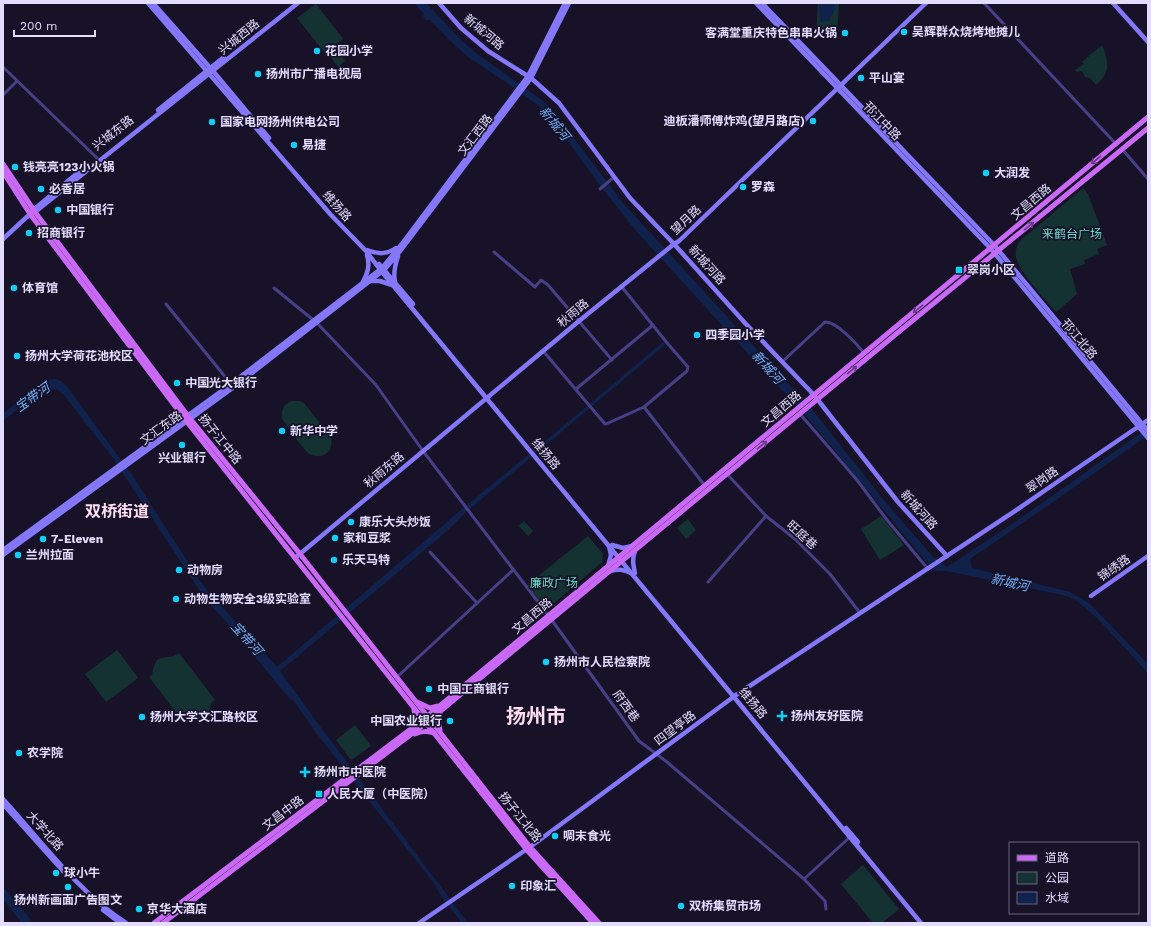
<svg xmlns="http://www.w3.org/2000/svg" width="1151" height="926" font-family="'Work Sans','Noto Sans SC',sans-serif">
<rect width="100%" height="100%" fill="#181229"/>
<g fill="#153233">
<polygon points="818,3 839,3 837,39 816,37"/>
<polygon points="316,4 343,39 325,53 297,18"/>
<path d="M1102,45C1109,62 1111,72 1096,85L1090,78L1085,77L1082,71L1077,72L1075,70L1084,64L1082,62Z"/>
<polygon points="336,50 345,61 338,67 329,55"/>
<path d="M1083,188L1088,194L1107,245L1097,249L1099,254L1084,260L1085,264L1070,269L1077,294L1056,312C1045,299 1019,272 1016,257C1015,250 1017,245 1021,240Z"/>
<path d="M292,401H299L304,403L331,437C332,444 332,450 325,454C321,457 314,457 310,454C303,450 288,427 282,419C281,410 283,404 292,401Z"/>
<polygon points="881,516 904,545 880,560 861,529"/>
<polygon points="688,519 696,530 686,539 677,528"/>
<polygon points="524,521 533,531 528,536 519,526"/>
<polygon points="588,536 603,554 602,562 546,610 527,585"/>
<polygon points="117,650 138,678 106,702 85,674"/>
<path d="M179,653L215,700L211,703C208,726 195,715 185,724L149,677L152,675C156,648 167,663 179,653Z"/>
<polygon points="355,725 371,746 351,760 336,740"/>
<polygon points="863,865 899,909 882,923 873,923 841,884"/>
</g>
<g fill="#10224b">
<polygon points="414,3 426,3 462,41 476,53 543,101 553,111 624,204 814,412 887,504 934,558 935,558 947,567 1018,520 1148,428 1148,435 1072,489 970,559 972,568 1070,592 1090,604 1148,664 1148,673 1097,618 1077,601 1067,596 947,571 935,571 928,564 832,447 793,401 773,381 637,232 599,184 560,130 539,106 507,83 468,57 453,43 430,20 425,20 423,16 424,14"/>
<polygon points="819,3 835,3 835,10 829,21 820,22"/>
<path d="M663,342L666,344L466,512L446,532L280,671L319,725L468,923H462L443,899L433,882L317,734L294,701L289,698L229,625L205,599L113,458L64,395L57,389C43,387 14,412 3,421V414C12,406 45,379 55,379C60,379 63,383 66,385L132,475L200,581L211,595L277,667L461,510L567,423Z"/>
<path d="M3,887C13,900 24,910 33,923H22L3,899Z"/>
</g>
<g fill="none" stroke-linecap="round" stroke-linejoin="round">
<polyline stroke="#10224b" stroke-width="1" points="3,222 6,227"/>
<g stroke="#474086" stroke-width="3">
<polyline points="984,3 1116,144"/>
<polyline points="3,67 97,158"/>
<polyline points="3,95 17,81"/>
<polyline points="1122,149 1148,179"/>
<polyline points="600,189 614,177"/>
<polyline points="494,252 535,287 541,280 548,285 612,360"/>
<polyline points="274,288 317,323 376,385 423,451 551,619 639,741 667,762 804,879"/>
<polyline points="166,304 231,384"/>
<polyline points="544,352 605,424 606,424 644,407 687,371 688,367 668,344 621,286"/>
<path d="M782,362L825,322C836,321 857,344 864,353"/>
<polyline points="576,389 653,325"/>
<polyline points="644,407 705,486"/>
<polyline points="800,414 857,480 887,520 928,569"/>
<polyline points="727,474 766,516 795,539 830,574 860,613"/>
<polyline points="430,552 477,603"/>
<polyline points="708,582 766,516"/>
<polyline points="397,677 513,570"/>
<polyline points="826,909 825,901 804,879 850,837"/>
</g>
<g stroke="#8478f8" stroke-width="4.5">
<polyline points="148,3 331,215 366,251 382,272 921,923"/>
<polyline points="153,3 213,71 269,138"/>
<polyline points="439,3 461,28 488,51 531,78 559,103 630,198 674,244 745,323 814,395 898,502 947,556"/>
<polyline points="756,3 991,249 1148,438"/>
<polyline points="762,3 994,245 1148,431"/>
<polyline points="1113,3 1148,42"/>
<polyline points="158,110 224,57"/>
<polyline points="32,211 80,171"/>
<polyline points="3,239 30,214 35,212 298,3"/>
<path d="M367,250C378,254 386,255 396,248"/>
<polyline points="379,264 413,304"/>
<polyline points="370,281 380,281 392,285"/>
<path d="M363,282C368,272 370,265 367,255"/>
<path d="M395,282C393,273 395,265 398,256"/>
<polyline points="612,545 623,548 632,546"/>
<polyline points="3,550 231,384 382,268 401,245 528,76 565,3"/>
<path d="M635,551C632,559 633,564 635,573"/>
<polyline points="3,555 234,387 384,270 398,254 531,78 569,3"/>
<polyline points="295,558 579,321 674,244 679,241 926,3"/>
<polyline points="608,566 611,555 609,546"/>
<path d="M610,571C618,569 623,569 631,573"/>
<polyline points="1091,596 1148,556"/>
<path d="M3,799C42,842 78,892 126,923"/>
<polyline points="3,804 63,871"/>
<polyline points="846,828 858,842"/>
<polyline points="103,910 120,923"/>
<polyline points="419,923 530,847 736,695 1018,509 1063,478 1148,420"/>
</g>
<g stroke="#cb69f7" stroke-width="5">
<polyline points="3,164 35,212 188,416 300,554 530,847 599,923"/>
<polyline points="3,172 30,214 187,422 526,849 593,923"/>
<polyline points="417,702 430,708 438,706"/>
<polyline points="440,713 438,719 440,730"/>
<path d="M413,727C415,721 416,717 414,710"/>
<path d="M415,734C422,731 426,731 434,733"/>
<polyline points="154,923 424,719 1148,117"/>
<polyline points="163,923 426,723 901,330 1148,128"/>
</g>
</g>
<defs><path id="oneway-shaft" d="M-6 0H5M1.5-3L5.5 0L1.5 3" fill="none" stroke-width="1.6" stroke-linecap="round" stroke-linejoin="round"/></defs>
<g stroke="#693986">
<use href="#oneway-shaft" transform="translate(1096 160) rotate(140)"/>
<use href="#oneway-shaft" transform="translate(1029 226) rotate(-39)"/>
<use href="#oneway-shaft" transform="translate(918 309) rotate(141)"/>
<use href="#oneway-shaft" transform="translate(852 370) rotate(-40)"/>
<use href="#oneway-shaft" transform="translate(762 445) rotate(-39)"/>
</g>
<g fill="#12cef3" stroke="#181229" stroke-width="1.5">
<circle cx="904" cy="32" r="4"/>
<circle cx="845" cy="33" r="4"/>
<circle cx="317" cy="51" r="4"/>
<circle cx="258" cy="74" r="4"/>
<circle cx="861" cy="78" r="4"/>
<circle cx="813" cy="121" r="4"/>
<circle cx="212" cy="122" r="4"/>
<circle cx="294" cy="145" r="4"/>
<circle cx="15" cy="167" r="4"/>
<circle cx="986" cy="173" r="4"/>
<circle cx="743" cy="187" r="4"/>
<circle cx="41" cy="189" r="4"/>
<circle cx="58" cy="210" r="4"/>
<circle cx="29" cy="233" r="4"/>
<rect x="955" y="266" width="8" height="8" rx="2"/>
<circle cx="14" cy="288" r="4"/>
<circle cx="697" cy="335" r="4"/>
<circle cx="17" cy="356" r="4"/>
<circle cx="177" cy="383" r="4"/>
<circle cx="282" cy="431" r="4"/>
<circle cx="182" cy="445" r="4"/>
<circle cx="351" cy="522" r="4"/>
<circle cx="335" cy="538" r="4"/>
<circle cx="43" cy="539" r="4"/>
<circle cx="18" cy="555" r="4"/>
<circle cx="334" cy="560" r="4"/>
<circle cx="179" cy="570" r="4"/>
<circle cx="176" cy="599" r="4"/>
<circle cx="546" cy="662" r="4"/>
<circle cx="429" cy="689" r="4"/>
<path d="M780 710h4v4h4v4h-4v4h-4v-4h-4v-4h4z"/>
<circle cx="142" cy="717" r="4"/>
<circle cx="450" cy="721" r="4"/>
<circle cx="19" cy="753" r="4"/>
<path d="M303 766h4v4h4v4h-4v4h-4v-4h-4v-4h4z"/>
<rect x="315" y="790" width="8" height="8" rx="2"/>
<circle cx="555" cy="836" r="4"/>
<circle cx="56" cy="873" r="4"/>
<circle cx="512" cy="886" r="4"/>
<circle cx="68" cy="887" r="4"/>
<circle cx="681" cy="906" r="4"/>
<circle cx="139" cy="909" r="4"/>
</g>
<g text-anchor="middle" stroke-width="3.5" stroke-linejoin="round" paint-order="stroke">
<g font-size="12" fill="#e2dcfd" stroke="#181229">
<text transform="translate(484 32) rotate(40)" y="4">新城河路</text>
<text transform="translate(239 37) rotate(-39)" y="4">兴城西路</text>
<text transform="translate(882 121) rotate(46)" y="4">邗江中路</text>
<text transform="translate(113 133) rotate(-38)" y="4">兴城东路</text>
<text transform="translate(475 135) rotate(-53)" y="4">文汇西路</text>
<text transform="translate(1031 202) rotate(-40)" y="4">文昌西路</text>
<text transform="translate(337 206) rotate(48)" y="4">维扬路</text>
<text transform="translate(686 220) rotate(-43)" y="4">望月路</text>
<text transform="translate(707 265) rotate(48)" y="4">新城河路</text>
<text transform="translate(573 313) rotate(-40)" y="4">秋雨路</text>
<text transform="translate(1079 339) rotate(50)" y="4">邗江北路</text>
<text transform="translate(781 409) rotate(-40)" y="4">文昌西路</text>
<text transform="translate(161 428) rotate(-36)" y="4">文汇东路</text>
<text transform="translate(220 439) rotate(51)" y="4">扬子江中路</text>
<text transform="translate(546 454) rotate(50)" y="4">维扬路</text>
<text transform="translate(384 470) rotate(-40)" y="4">秋雨东路</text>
<text transform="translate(1042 480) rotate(-35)" y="4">翠岗路</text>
<text transform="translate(919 510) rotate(48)" y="4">新城河路</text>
<text transform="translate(802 535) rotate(42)" y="4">旺庭巷</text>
<text transform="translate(1114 568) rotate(-35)" y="4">锦绣路</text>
<text transform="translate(532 616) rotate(-40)" y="4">文昌西路</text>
<text transform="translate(753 703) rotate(50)" y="4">维扬路</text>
<text transform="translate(626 706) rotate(54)" y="4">府西巷</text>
<text transform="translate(675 728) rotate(-37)" y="4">四望亭路</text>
<text transform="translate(283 813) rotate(-37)" y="4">文昌中路</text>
<text transform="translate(520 817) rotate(51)" y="4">扬子江北路</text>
<text transform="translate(45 831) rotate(48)" y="4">大学北路</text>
</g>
<g font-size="12" font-weight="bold" fill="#e2dcfd" stroke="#181229" text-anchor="start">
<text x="912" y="36">吴辉群众烧烤地摊儿</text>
<text x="837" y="37" text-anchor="end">客满堂重庆特色串串火锅</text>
<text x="325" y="55">花园小学</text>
<text x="266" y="78">扬州市广播电视局</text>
<text x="869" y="82">平山宴</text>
<text x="805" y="125" text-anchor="end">迪板潘师傅炸鸡(望月路店)</text>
<text x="220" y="126">国家电网扬州供电公司</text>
<text x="302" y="149">易捷</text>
<text x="23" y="171">钱亮亮123小火锅</text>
<text x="994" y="177">大润发</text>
<text x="751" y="191">罗森</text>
<text x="49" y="193">必香居</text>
<text x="66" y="214">中国银行</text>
<text x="37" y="237">招商银行</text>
<text x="967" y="274">翠岗小区</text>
<text x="22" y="292">体育馆</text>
<text x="705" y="339">四季园小学</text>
<text x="25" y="360">扬州大学荷花池校区</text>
<text x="185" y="387">中国光大银行</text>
<text x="290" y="435">新华中学</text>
<text x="182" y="462" text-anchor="middle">兴业银行</text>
<text x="359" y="526">康乐大头炒饭</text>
<text x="343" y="542">家和豆浆</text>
<text x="51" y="543">7-Eleven</text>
<text x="26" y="559">兰州拉面</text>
<text x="342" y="564">乐天马特</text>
<text x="187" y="574">动物房</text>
<text x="184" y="603">动物生物安全3级实验室</text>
<text x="554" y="666">扬州市人民检察院</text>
<text x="437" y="693">中国工商银行</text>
<text x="791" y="720">扬州友好医院</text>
<text x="150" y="721">扬州大学文汇路校区</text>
<text x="442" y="725" text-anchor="end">中国农业银行</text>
<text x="27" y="757">农学院</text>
<text x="314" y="776">扬州市中医院</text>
<text x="327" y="798">人民大厦（中医院）</text>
<text x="563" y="840">啁末食光</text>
<text x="64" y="877">球小牛</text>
<text x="520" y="890">印象汇</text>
<text x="68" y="904" text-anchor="middle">扬州新画面广告图文</text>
<text x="689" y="910">双桥集贸市场</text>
<text x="147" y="913">京华大酒店</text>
</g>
<g font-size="12" fill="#6adbc6" stroke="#181229">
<text x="1072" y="238">来鹤台广场</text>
<text x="554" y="587">廉政广场</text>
</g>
<g font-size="13" font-style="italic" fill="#70b0f8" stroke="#181229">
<text transform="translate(555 123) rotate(50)" y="5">新城河</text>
<text transform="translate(768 367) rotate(48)" y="5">新城河</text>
<text transform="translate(32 397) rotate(-35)" y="5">宝带河</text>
<text transform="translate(1010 582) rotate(12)" y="5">新城河</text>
<text transform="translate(247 638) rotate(48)" y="5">宝带河</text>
</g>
<g font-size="16" font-weight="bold" fill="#fddef0" stroke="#181229">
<text x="117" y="517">双桥街道</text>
</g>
<g font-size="20" font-weight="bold" fill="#fddef0" stroke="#181229">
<text x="536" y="723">扬州市</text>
</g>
</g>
<rect width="1151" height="926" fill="none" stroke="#e2dcfd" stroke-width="8"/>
<rect x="1009" y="842" width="130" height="72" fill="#181229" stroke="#69637e"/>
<rect x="1017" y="855" width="20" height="6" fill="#cb69f7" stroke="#69637e"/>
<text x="1045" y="862" font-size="12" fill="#e2dcfd">道路</text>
<rect x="1017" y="872" width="20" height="12" fill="#153233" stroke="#69637e"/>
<text x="1045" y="882" font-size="12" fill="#e2dcfd">公园</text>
<rect x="1017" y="892" width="20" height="12" fill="#10224b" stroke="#69637e"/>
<text x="1045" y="902" font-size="12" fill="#e2dcfd">水域</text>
<path d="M14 30v6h81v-6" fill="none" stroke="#e2dcfd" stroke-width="2"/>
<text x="20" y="30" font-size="12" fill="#e2dcfd" stroke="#181229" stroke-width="3" paint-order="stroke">200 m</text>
</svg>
